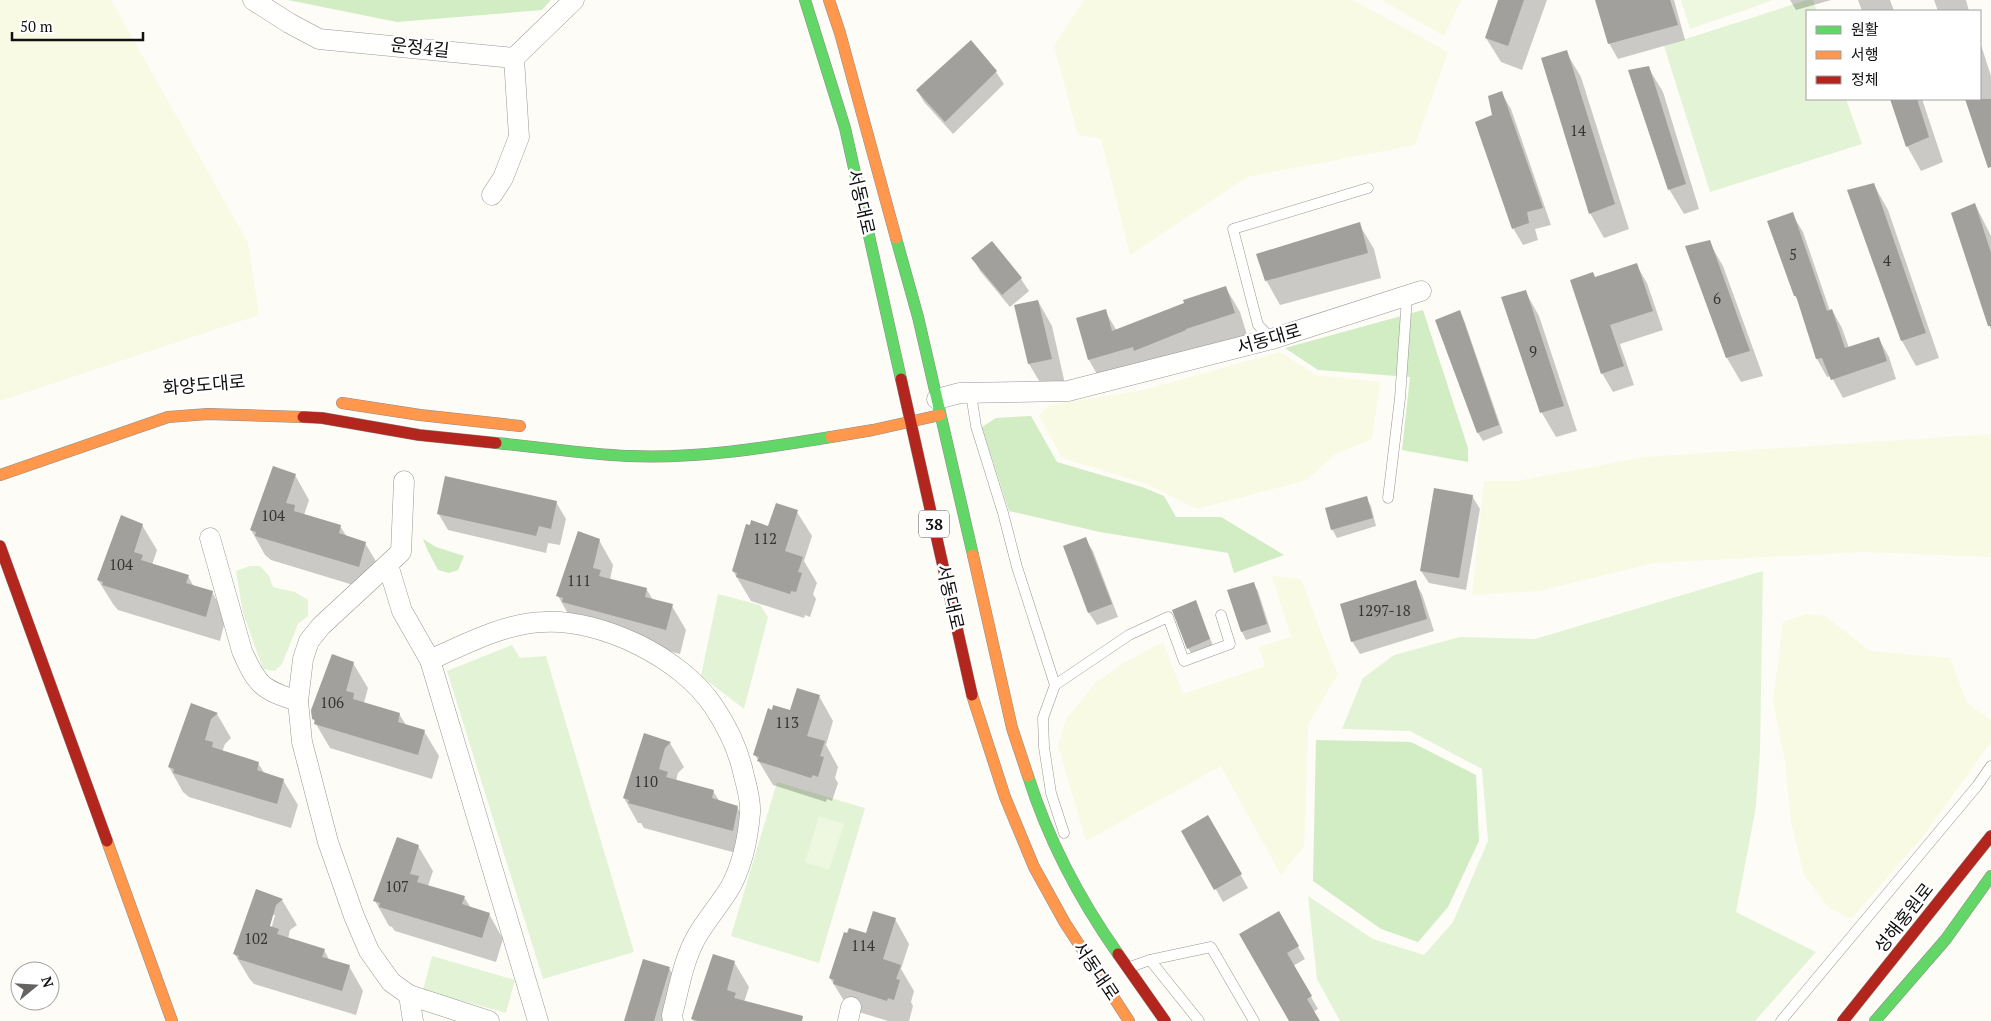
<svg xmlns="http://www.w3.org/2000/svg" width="1991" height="1021" font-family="'PT Serif','Noto Sans KR',serif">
<rect width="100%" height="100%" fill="#fdfcf7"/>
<g fill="#f9fae3">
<polygon points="0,0 111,0 248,243 259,315 0,401"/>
<polygon points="1084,0 1353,0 1448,52 1415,145 1247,177 1130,255 1101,139 1078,135 1054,46"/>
<polygon points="1382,0 1461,0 1444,36"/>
<polygon points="1280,352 1316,375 1380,382 1372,439 1334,455 1307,480 1197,509 1147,484 1062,458 1039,415 1050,405 1143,390"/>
<polygon points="1991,434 1991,557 1863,552 1654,563 1539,591 1472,595 1484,481 1517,481 1645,457"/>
<polygon points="1272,576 1301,579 1322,635 1338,674 1308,724 1304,846 1281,875 1221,766 1086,841 1058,745 1067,718 1096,682 1125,662 1163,642 1183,694 1265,666 1259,647 1291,637"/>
<polygon points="1807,614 1825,616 1870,651 1950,658 1967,703 1991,720 1991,742 1924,835 1851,919 1829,908 1804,875 1791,821 1785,762 1773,701 1783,622"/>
</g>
<g fill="#e3f4d6">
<polygon points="1807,0 1813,0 1817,11 1807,11 1807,99 1846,99 1862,144 1710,192 1664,46"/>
<polygon points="250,566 260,566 269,576 273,587 295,592 308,600 308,616 298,624 282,664 275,671 263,669 243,613 236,571"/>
<polygon points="1763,571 1760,751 1756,807 1736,912 1816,952 1755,1021 1340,1021 1317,979 1308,896 1373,939 1424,955 1453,922 1488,841 1482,769 1410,731 1342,729 1363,678 1394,655 1460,637 1535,639"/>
<polygon points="718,594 760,605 768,617 744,709 701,676"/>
<polygon points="512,645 520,658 546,656 634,952 543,979 447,671"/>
<polygon points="777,782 865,808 819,963 731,936"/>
<polygon points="432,956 515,980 506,1013 423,990"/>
</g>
<g fill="#d2ecc3">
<polygon points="288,0 551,0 542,10 397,22"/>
<polygon points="1423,310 1468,448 1468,462 1402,450 1410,377 1318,370 1285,348"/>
<polygon points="1031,416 1057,462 1142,487 1164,496 1176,517 1221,517 1284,555 1234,573 1228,553 1100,532 1009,511 982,427 996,418"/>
<polygon points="423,539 436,547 464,556 458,570 449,573 438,570 427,549"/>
<polygon points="1316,740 1411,742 1476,775 1479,841 1448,907 1418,942 1381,929 1313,881"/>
</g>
<g fill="#eef8e0">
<polygon points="1681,0 1771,0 1771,1 1690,29"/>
<polygon points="819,816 844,824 829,870 805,862"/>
</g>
<g fill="#0003" fill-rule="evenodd">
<polygon points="1499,0 1547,0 1522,70 1501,62 1486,38"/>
<polygon points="1596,0 1674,0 1685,40 1618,59 1609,43"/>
<polygon points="1790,0 1831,0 1796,10"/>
<polygon points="1858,0 1890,0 1894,11 1862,11"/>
<polygon points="1934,0 1966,0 1969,11 1938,11"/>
<polygon points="1980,42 1991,76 1991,164 1985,153 1967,99 1980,99"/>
<polygon points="1566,52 1581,77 1629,229 1604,238 1590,213"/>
<polygon points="1648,67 1663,92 1699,209 1684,214 1669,189"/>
<polygon points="996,72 1004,84 953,134 924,102 917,90"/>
<polygon points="1501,92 1511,109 1551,225 1535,229 1538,240 1523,245 1513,228 1494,115"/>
<polygon points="1891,99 1922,99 1943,162 1921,171 1907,146"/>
<polygon points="1874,185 1888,210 1939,358 1916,366 1902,341 1849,191"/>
<polygon points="1975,204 1991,236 1991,330 1952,214"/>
<polygon points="1792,214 1803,232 1830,311 1832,310 1842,328 1849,348 1879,339 1889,357 1896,379 1843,398 1831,376 1827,377 1817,359 1799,302 1795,296"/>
<polygon points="1359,224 1374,249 1381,278 1280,305 1266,280"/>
<polygon points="1709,242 1723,266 1763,376 1741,382 1727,358"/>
<polygon points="992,243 1021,279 1029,291 1010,307 980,271 973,258"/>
<polygon points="1636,264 1647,283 1663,330 1620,344 1634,385 1613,392 1602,373 1595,278"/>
<polygon points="1226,288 1240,312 1248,338 1103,385 1089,360 1077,319 1105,311 1117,331"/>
<polygon points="1525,291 1539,316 1577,431 1556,437 1542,413 1502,298"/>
<polygon points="1038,301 1052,326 1065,384 1044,389 1029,364 1016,306"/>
<polygon points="1460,312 1464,320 1503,433 1483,441 1478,433 1436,321"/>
<polygon points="295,475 309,500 304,515 340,526 347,537 365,543 380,568 373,591 271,560 265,555 251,530"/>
<polygon points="1472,496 1480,509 1466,590 1429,583 1421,571"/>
<polygon points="1366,498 1371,506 1376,526 1337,538 1332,529"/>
<polygon points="556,502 566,519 560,545 548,543 546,553 448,530 438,513"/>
<polygon points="797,512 812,536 804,561 817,583 813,594 816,599 810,617 805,615 804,618 751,601 733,571 769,528"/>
<polygon points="142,525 157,550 152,565 188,576 194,587 212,592 226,617 220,641 118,610 113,604 98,580"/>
<polygon points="1085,539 1093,551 1118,617 1097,625 1089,613 1064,547"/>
<polygon points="599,540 613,565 610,580 647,590 653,600 672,606 686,630 680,654 577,626 572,621 558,596"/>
<polygon points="1415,582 1422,594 1434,631 1360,654 1352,641"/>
<polygon points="1253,583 1258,591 1271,632 1246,640 1242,632 1229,591"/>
<polygon points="1195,602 1214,648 1193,656 1188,648"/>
<polygon points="353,663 368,688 364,703 399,714 406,725 424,731 439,756 432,779 330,748 313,719"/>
<polygon points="819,696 833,721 826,745 838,767 835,778 838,783 832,801 827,799 826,802 773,785 755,755 791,712"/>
<polygon points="192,704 217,714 231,738 225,744 222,752 258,763 265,774 283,780 298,805 291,828 189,797 183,792 169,767"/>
<polygon points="645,734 670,743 684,767 678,773 676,781 713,791 720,802 737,807 752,832 747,856 644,828 641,823 638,823 624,798"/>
<polygon points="1208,817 1248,888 1223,902 1183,831"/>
<polygon points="418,846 433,871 428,886 464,897 471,908 489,914 503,939 496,962 395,931 392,927 389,926 375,901"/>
<path d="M257,891L282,900L297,925L290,930L288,939L324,950L330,961L349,966L363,991L356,1015L254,984L249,978L234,953ZM272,915H275L270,933L267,932Z"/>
<polygon points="1278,912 1305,959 1293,966 1318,1009 1313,1012 1319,1021 1290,1021"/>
<polygon points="895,919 909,944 901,969 914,991 911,1002 913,1006 909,1021 888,1021 849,1009 830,978 867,935"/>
<polygon points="734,962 749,987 744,1002 787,1021 694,1021 692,1019"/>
<polygon points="669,968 679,985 668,1021 625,1021"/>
</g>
<g fill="#a1a09c">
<polygon points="1498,0 1524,0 1508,46 1485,38"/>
<polygon points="1595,0 1670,0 1678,25 1608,44"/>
<polygon points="971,40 997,71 945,122 916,90"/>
<polygon points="1567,50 1615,204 1589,214 1541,58"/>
<polygon points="1649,66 1686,184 1668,190 1628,70"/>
<polygon points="1502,91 1543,208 1527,212 1529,223 1512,229 1475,122 1492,115 1488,96"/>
<polygon points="1890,99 1917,99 1929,137 1906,147"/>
<polygon points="1965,99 1991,99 1991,167 1988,168"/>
<polygon points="1874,183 1926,333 1901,341 1847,190"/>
<polygon points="1975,203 1991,253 1991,326 1988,326 1951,213"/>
<polygon points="1793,212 1827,311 1832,309 1845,348 1879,337 1887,361 1831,380 1822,358 1816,359 1796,296 1794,296 1767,221"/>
<polygon points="1360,222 1368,253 1265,281 1256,254"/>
<polygon points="1710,240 1750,351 1726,358 1685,246"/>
<polygon points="992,241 1022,278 1002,295 971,258"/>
<polygon points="1637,263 1653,311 1610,325 1624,366 1601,374 1570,280 1593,272 1595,277"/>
<polygon points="1226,286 1235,313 1186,329 1186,330 1134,351 1133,347 1088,360 1076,318 1106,309 1112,331 1184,303 1183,300"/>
<polygon points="1526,290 1564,406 1540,413 1501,297"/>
<polygon points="1038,300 1052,359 1028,364 1014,305"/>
<polygon points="1460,310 1499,425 1477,433 1435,320"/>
<polygon points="273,466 296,474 286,503 295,505 294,511 341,525 339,533 366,542 359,567 255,536 256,532 250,530"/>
<polygon points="445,476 557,501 551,529 539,526 536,536 437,514"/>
<polygon points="1434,488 1473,495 1459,578 1420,571"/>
<polygon points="1367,496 1373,518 1331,530 1325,508"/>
<polygon points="776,503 798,510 785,551 803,557 798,572 802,573 796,592 791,591 790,594 736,577 737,573 732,571 746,524 750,525 751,520 768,526"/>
<polygon points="121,515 143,524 134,552 143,555 141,560 189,575 186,583 213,591 206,617 102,585 103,582 97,580"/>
<polygon points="578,531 600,539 593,568 601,570 599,576 647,588 645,597 673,604 666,630 562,602 563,598 556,596"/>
<polygon points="1086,537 1112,604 1088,613 1063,546"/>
<polygon points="1416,580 1427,619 1351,642 1340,604"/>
<polygon points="1254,582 1267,624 1241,632 1227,590"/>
<polygon points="1196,600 1210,639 1187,649 1172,610"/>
<polygon points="332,654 354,662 346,691 354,693 353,699 400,713 398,722 425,730 418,755 314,724 315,720 312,719 311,710"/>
<polygon points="797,688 820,695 807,736 825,741 820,756 824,757 818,777 813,775 811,778 757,761 759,757 753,755 768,708 772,710 773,705 790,710"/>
<polygon points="191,703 218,713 211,719 205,740 213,742 212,747 259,762 257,770 284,779 277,804 173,773 174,769 168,767"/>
<polygon points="644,733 671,742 665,748 659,769 668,772 666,777 714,790 712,798 738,806 733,831 628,803 629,800 623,798"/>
<polygon points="1208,815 1242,874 1214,890 1181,831"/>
<polygon points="397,837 419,845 410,874 419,876 417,882 465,896 462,904 490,913 482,938 379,907 380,903 373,901"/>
<polygon points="256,889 283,899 276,905 270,926 279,929 277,934 325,949 322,957 350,965 342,991 238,959 239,956 233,954"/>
<polygon points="873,911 896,918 883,959 901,965 896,979 900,980 894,1000 888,998 887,1001 833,984 834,980 829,978 844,932 847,933 849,928 866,933"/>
<polygon points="1279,911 1299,946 1287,953 1312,996 1307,999 1320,1021 1289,1021 1239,934"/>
<polygon points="713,954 735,961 727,990 736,993 734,998 803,1016 802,1021 698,1021 691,1019"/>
<polygon points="643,959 670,967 654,1021 624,1021"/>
</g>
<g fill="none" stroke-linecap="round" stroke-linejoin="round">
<g stroke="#979795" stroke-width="11">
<g id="lane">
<polyline points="1272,339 1258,325 1233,229 1368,188"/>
<polyline points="971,394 976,426 1003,513 1017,567 1055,685 1043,718 1044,747 1051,793 1064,833"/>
<polyline points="1388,498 1400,398 1407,297"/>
<polyline points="1055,685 1129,635 1168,617 1184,661 1230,644 1221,615"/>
<polyline points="1150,960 1211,947 1254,1021"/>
<polyline points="1130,967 1150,960 1199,1021"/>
<polyline points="1781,1021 1977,786 1991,766"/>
</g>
</g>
<g stroke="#979795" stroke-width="21">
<g id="street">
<polyline points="253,0 289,23 319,39 514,58 574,0"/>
<polyline points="492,195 503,178 519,137 514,58"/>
<polyline points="937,399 960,393 1068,391 1272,339 1421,291"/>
<polyline points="404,481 401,552 321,626 309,641 303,659 298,701 302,742 328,842 354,916 369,951 391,982 409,995 489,1021"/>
<path d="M210,538L242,651C257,685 262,690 298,701"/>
<polyline points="388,565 402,611 430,660 538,1021"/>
<path d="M430,660C465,644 505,623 544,622C602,619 682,658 714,707C728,728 739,751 744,776C747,787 751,801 750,813C748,838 743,863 731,886C721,903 707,919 697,936C683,960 679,989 672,1015L673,1021"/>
<polyline points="409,995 413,1021"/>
<polyline points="848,1021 851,1007"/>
</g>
</g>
<g stroke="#8e8d8b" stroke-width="12">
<g id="fast">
<polyline points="805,0 845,128 901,379"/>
<polyline points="896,238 918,317 973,555"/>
<path d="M496,443C539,447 584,454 628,456C696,459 764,448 831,437"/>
<path d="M1028,776C1048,839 1080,900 1118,954"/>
<polyline points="1875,1021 1946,939 1991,876"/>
</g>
</g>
<g stroke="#8e8d8b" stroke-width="12">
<g id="slow">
<polyline points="829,0 840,33 896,238"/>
<polyline points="342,403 420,415 520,426"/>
<polyline points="831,437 873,430 940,415"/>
<polyline points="0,475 168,417 208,414 303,417"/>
<polyline points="973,555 1012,728 1028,776"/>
<polyline points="972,695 1005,797 1034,867 1065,923 1129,1021"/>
<polyline points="107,841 172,1021"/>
</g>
</g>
<g stroke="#8e8d8b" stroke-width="12">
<g id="jam">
<polyline points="901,379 972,695"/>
<polyline points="303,417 322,418 419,435 496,443"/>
<polyline points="0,546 107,841"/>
<polyline points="1118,954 1165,1021"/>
<polyline points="1843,1021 1991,836"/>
</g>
</g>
<use href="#lane" stroke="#fffffe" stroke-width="10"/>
<use href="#street" stroke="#fffffe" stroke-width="20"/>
<use href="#fast" stroke="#63d668" stroke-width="11"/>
<use href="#slow" stroke="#ff974d" stroke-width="11"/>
<use href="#jam" stroke="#b3261e" stroke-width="11"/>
</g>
<g text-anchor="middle" stroke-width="5" stroke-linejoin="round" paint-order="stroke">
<g font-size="15" fill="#353534">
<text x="1578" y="136">14</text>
<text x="1793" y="260">5</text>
<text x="1887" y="266">4</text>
<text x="1717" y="304">6</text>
<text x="1533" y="357">9</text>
<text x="273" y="521">104</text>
<text x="765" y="544">112</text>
<text x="121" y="570">104</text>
<text x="579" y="586">111</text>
<text x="1384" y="616">1297-18</text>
<text x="332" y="708">106</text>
<text x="787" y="728">113</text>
<text x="646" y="787">110</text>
<text x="397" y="892">107</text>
<text x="256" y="944">102</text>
<text x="863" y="951">114</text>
</g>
<rect fill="#fff" stroke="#585858" stroke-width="1" x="919" y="510.5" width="30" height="27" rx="4"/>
<g font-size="16" font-weight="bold" fill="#111">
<text x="934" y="530">38</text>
</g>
<g font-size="18" fill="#111" stroke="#fff">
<text transform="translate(420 48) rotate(6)" y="6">운정4길</text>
<text transform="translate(861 202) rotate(77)" y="6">서동대로</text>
<text transform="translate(1269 339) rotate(-16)" y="6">서동대로</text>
<text transform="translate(204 385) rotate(-5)" y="6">화양도대로</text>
<text transform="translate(950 597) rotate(77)" y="6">서동대로</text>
<text transform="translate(1904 918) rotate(-52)" y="6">성해홍원로</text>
<text transform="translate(1096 971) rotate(56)" y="6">서동대로</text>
</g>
</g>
<rect x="1806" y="10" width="175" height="90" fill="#ffffff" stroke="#a0a0a0"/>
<rect x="1816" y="26" width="25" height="8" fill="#63d668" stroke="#a0a0a0"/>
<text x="1851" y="35" font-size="15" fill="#111111">원활</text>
<rect x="1816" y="51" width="25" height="8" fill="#ff974d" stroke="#a0a0a0"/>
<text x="1851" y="60" font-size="15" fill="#111111">서행</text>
<rect x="1816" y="76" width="25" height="8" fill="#b3261e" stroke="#a0a0a0"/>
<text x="1851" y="85" font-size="15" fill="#111111">정체</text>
<g transform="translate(35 986) rotate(72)"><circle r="24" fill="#ffffff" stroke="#a0a0a0"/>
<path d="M0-4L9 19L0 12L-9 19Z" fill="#646362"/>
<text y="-8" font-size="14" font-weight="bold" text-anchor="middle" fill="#111111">N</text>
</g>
<path d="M12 32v8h131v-8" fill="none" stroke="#111111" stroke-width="2.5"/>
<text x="20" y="32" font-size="15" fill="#111111" stroke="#ffffff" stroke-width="4" paint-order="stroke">50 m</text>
</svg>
